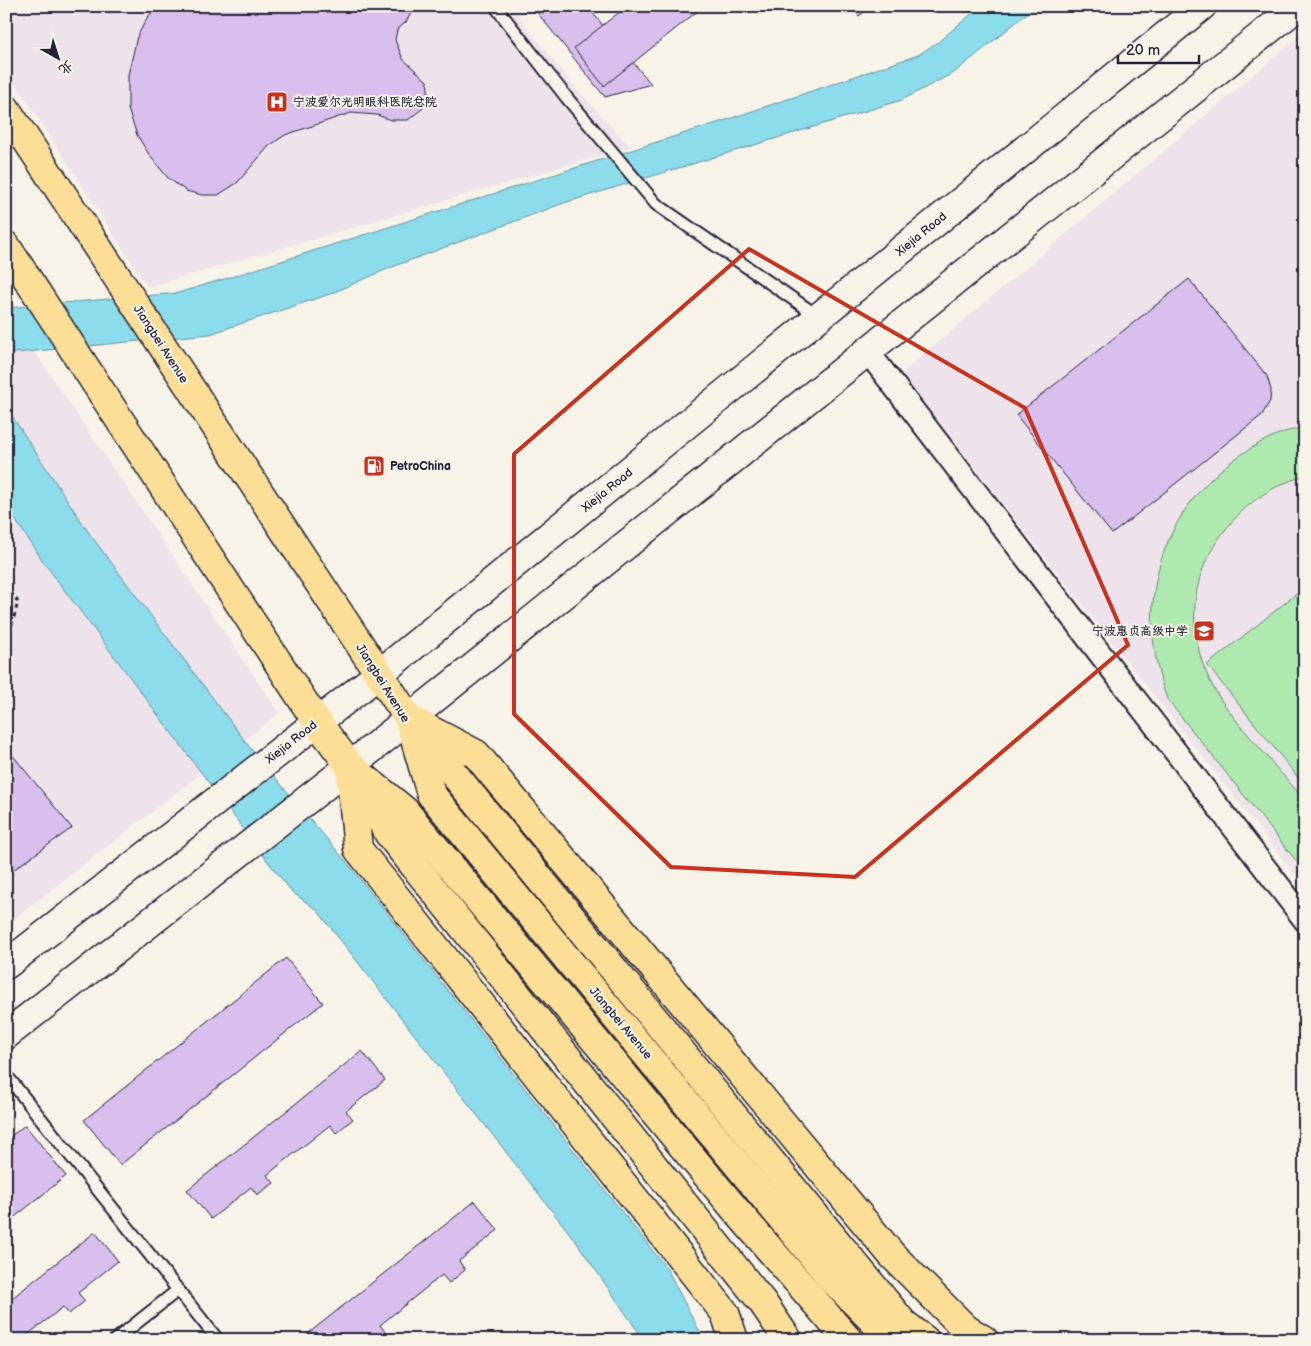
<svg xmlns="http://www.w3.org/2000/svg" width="1311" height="1346" font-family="'Balsamiq Sans','LXGW WenKai TC',sans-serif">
<rect width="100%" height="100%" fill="#f7f3e8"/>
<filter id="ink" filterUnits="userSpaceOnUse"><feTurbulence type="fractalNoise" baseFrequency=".02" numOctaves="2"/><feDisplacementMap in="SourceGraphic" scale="10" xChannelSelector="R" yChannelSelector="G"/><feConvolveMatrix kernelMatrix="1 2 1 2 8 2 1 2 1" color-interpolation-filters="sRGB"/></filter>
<g filter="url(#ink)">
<g fill="#eee3ea">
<polygon points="6,6 511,6 571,83 630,147 148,287 6,69"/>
<polygon points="1305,31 1305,887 901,374"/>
<polygon points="6,310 279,713 6,925"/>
</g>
<g fill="#aeeaaf" stroke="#688675">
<path d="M1305,428V476C1266,486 1235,512 1214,546C1185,593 1190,652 1219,697C1235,721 1256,743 1274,765C1281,774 1302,794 1305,804C1308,816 1305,857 1305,872L1167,699C1133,607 1158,510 1242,454C1262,441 1281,430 1305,428Z"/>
<polygon points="1305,587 1305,786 1207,665"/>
</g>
<g fill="#8ddceb" stroke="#6292a5">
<polygon points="981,6 1036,6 955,72 902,100 564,203 392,267 330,294 210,334 6,354 6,308 178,293 234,276 720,122 918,55 938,42"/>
<polygon points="6,407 89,533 251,749 349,865 667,1269 704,1340 644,1340 577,1243 317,910 292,892 272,867 45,564 6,506"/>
</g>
<g fill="#d8bfee" stroke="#22223b">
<polygon points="158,6 415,6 406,22 397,30 395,40 403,59 427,81 429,97 423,108 408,120 391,120 377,115 351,113 285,135 269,146 237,183 218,195 202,195 186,191 168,178 150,156 137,135 128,109 128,75 137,37 147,18"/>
<polygon points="532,6 587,6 651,84 605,97"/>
<polygon points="627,6 704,6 604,86 574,48"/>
<polygon points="851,6 871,6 859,16"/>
<polygon points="1189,279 1267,376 1271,390 1270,401 1262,415 1112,534 1016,415"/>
<polygon points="6,747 72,828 6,875"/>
<polygon points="286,958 323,1003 120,1165 84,1120"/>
<polygon points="362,1051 385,1080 346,1111 353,1119 336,1133 330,1125 267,1175 274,1183 257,1195 251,1187 211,1219 187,1190"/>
<polygon points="25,1125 66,1176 6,1224 6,1140"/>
<polygon points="475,1201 498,1230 459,1261 465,1270 449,1283 442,1275 380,1325 386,1333 378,1340 365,1340 363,1338 360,1340 300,1340"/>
<polygon points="95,1232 118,1261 78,1293 85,1301 69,1314 63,1307 21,1340 6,1340 6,1303"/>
</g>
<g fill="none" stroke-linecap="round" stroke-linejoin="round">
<g stroke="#22223b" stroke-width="15">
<g id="lane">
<polyline points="495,6 567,98 656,204 819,317"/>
<polyline points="6,1075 218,1340"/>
<polyline points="115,1340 178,1290"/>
</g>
</g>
<g stroke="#22223b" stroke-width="26">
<polyline id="street" points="868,352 1305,920"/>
</g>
<g stroke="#22223b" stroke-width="31">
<g id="secondary">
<polyline points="6,965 379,674 1202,6"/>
<polyline points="6,1035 349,767 1298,6"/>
</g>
</g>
<g stroke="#22223b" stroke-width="31">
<g id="primary">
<polyline points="6,109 409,719 431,794 832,1279 892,1340"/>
<polyline points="6,246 317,722 350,766 404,810 734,1208 848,1340"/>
<polyline points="409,719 476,754 892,1255 966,1329 984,1340"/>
<polyline points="350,766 358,849 725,1313 734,1340"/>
</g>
</g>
<g stroke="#22223b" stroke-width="31">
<g id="highway">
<polyline points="409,719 903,1323 925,1340"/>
<polyline points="350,766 389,834 763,1303 788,1340"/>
</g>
</g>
<polyline stroke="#22223b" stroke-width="3" stroke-dasharray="4 4" stroke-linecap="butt" points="6,586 18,602 6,647"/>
<use href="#lane" stroke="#f7f3e8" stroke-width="11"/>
<use href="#street" stroke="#f7f3e8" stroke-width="22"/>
<use href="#secondary" stroke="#f7f3e8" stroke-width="28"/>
<use href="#primary" stroke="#fdde96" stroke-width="28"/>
<use href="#highway" stroke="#fdde96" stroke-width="28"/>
</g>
</g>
<path fill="none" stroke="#c8321e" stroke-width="4" stroke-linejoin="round" d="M749,249L1025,408L1128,645L855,877L671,867L514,714V454Z"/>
<defs>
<g id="hospital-square" transform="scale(1.125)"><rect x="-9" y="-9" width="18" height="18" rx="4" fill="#c8321e" stroke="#f7f3e8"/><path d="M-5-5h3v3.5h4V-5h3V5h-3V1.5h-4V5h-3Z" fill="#fff"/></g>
<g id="fuel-square" transform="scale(1.125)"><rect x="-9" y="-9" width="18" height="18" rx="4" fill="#c8321e" stroke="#f7f3e8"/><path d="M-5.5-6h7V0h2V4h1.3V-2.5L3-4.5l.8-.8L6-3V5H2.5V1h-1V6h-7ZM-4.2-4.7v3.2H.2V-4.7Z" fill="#fff"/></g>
<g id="school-square" transform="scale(1.125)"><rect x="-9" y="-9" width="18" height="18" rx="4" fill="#c8321e" stroke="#f7f3e8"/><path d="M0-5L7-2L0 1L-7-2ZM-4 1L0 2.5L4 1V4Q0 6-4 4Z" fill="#fff"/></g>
</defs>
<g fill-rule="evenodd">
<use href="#hospital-square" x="277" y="102"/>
<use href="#fuel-square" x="374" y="466"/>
<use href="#school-square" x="1204" y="631"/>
</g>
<g text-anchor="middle" stroke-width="4" stroke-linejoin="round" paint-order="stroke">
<g font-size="12" font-weight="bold" fill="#22223b" stroke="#f7f3e8" text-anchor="start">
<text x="293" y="106">宁波爱尔光明眼科医院总院</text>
<text x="390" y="470">PetroChina</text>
<text x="1188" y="635" text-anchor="end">宁波惠贞高级中学</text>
</g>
<g font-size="12" fill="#22223b" stroke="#f7f3e8">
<text transform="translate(921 234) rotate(-39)" y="4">Xiejia Road</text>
<text transform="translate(161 344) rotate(57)" y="4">Jiangbei Avenue</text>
<text transform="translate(607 490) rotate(-39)" y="4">Xiejia Road</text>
<text transform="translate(383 683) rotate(58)" y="4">Jiangbei Avenue</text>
<text transform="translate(291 742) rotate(-38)" y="4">Xiejia Road</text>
<text transform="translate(621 1023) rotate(50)" y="4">Jiangbei Avenue</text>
</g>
</g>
<rect width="1311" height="1346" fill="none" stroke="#f7f3e8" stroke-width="25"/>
<rect x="12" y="12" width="1286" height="1321" fill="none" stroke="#22223b" stroke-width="2" filter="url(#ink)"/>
<g transform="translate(58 58) rotate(141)" stroke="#f7f3e8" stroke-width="4" paint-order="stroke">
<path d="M0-4L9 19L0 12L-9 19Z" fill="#22223b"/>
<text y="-8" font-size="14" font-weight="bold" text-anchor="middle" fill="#22223b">北</text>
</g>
<path d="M1118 55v8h81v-8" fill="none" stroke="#22223b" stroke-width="2.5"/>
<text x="1126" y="55" font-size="15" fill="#22223b" stroke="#f7f3e8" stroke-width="4" paint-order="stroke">20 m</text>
</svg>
